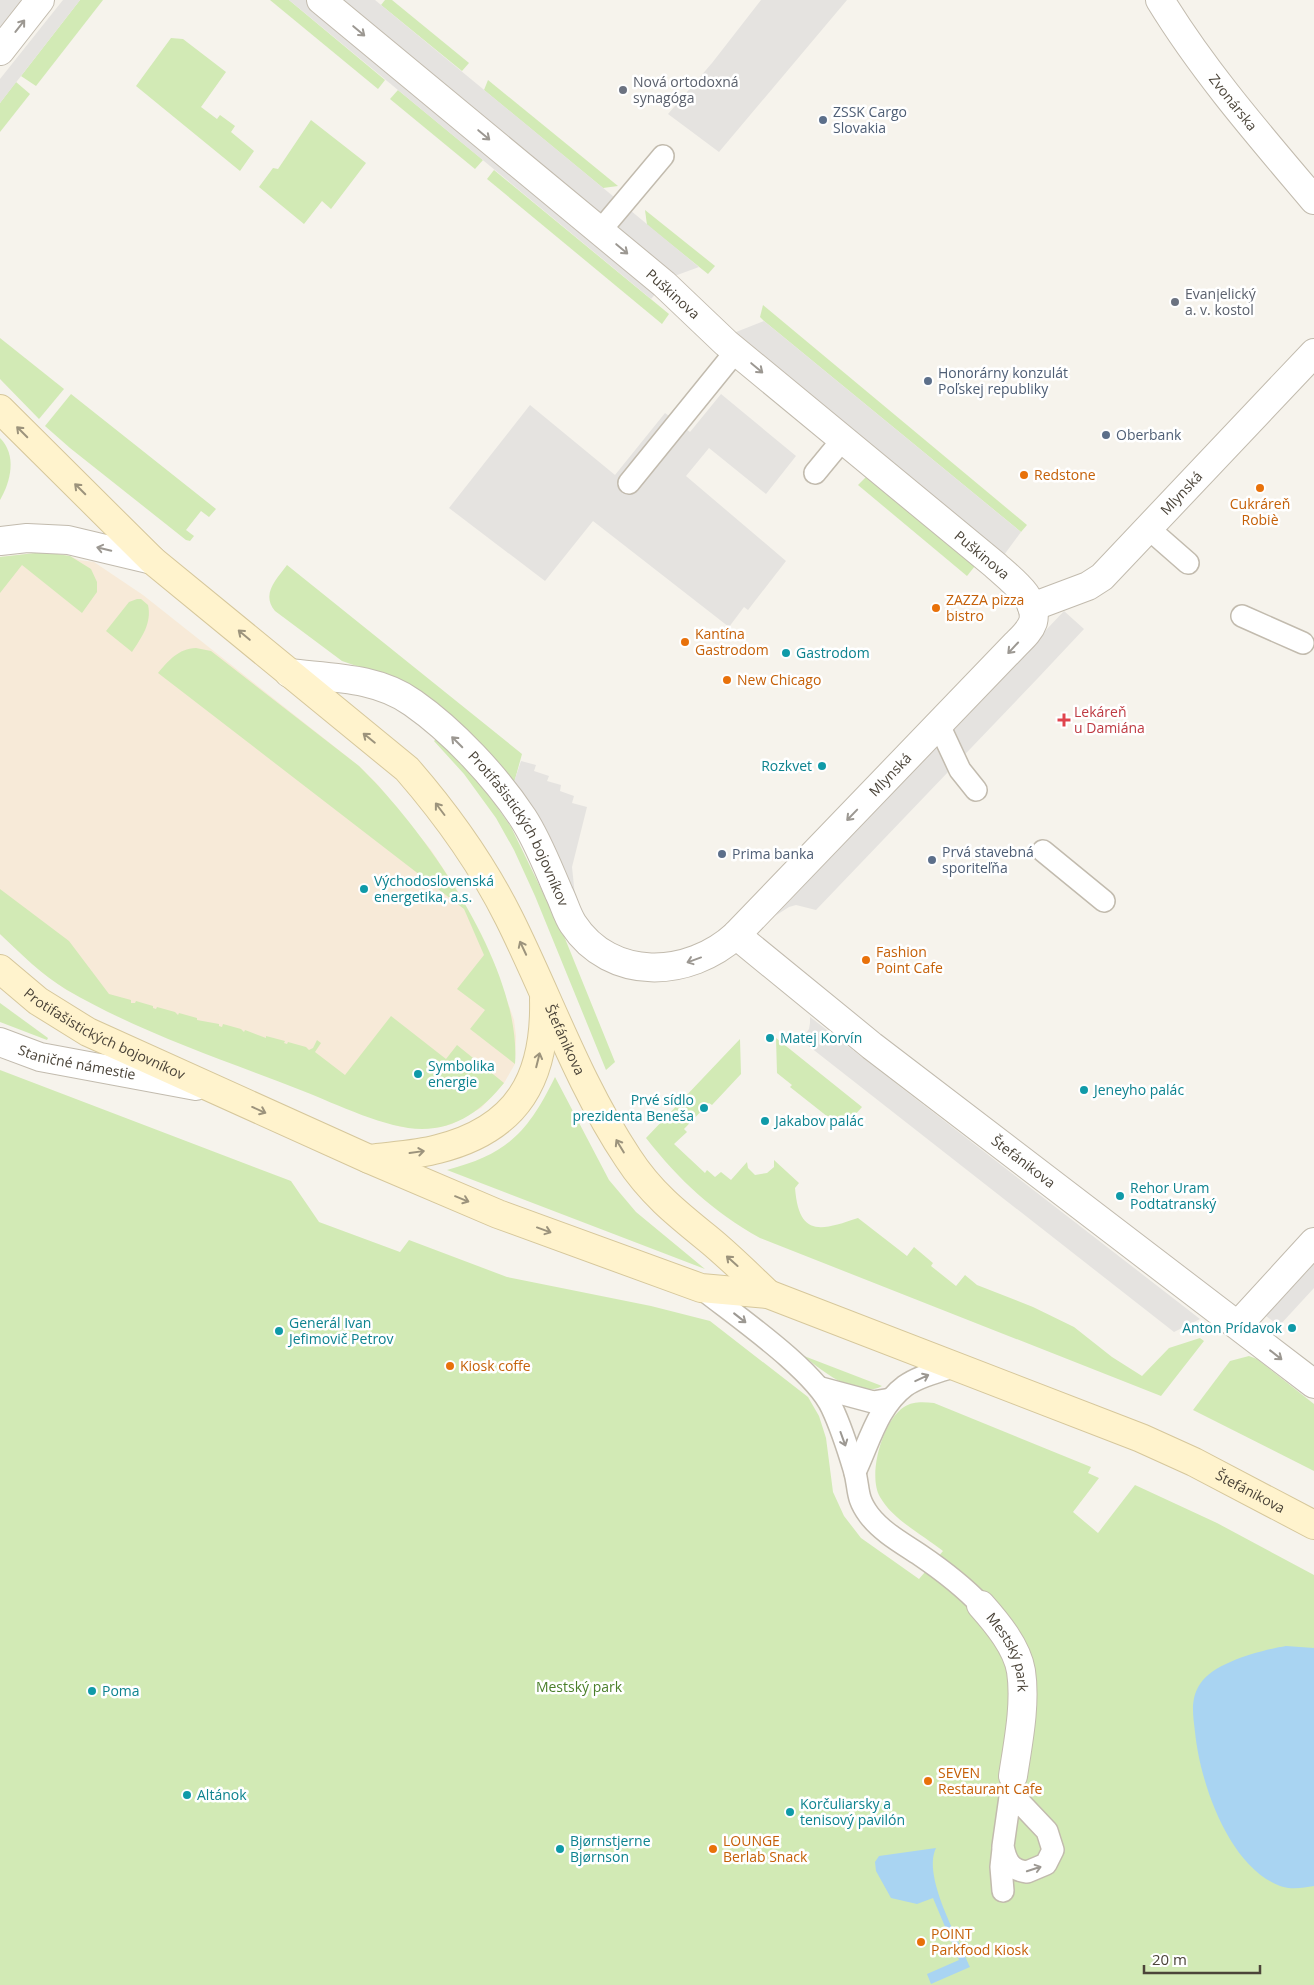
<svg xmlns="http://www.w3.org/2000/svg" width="1314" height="1985" font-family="'Open Sans',sans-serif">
<rect width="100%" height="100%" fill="#f6f3ec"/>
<polygon fill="#f7ead8" points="44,552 70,556 79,560 94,562 143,595 359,766 379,786 431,850 456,888 476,927 495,966 514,1020 516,1036 515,1064 504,1083 481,1108 452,1124 436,1128 401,1127 382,1121 137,1025 65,989 43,973 0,934 0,557"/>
<g fill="#d2eab5">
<polygon points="80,0 103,0 36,86 21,76"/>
<polygon points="270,0 289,0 385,80 378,89"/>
<polygon points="385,0 392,0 469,63 462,71 381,5"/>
<polygon points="171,38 183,39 226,72 201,107 217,119 220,115 235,126 231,132 254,151 240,171 136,86"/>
<polygon points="488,80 618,186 603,188 484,90"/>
<polygon points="16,82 30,94 0,132 0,103"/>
<polygon points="398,90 483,160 475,169 390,99"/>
<polygon points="311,120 366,163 331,209 322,201 304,224 259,187 273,168 278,169"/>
<polygon points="494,170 669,314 662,324 487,179"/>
<polygon points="645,210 715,266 708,274 647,225"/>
<polygon points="763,305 1027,525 1021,532 764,321 760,317"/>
<polygon points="0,338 64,389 39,419 0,379"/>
<polygon points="71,394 216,509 209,517 201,511 186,530 194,536 190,541 186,540 70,448 45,426"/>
<path d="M0,438C17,455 11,481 0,500Z"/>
<polygon points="866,477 975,566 967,576 858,485"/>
<polygon points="44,552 70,556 91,569 97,582 97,592 82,613 22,565 0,593 0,557"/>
<path d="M287,565L522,754L514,783L371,671L342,661L275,611C261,594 276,580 287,565Z"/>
<path d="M137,599H141L148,605C152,623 142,637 132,652L106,631L129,602Z"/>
<path d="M196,648L211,651L359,766C426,831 522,968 515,1064L470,1029L485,1010L457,989L484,955L464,909L158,673C169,660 178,649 196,648Z"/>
<polygon points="439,736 469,767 511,827 564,936 615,1062 606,1070 535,896 514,850 496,818 464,774 434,741"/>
<path d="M0,889L69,941L109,994L131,1000V1003H135L136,1001L153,1006V1008L156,1009L157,1007L175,1012L178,1015L179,1013L197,1018V1020L219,1024V1026L222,1027L223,1024L241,1029L244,1032L245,1030L266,1038V1036L285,1041L284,1043L287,1044L288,1042L306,1047L309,1050L313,1048L317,1040L321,1043L315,1052L345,1075L391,1016L446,1059L457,1045L504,1083C483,1109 457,1129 422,1129C387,1129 336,1104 303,1091C224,1060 141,1033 67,990C42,975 21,954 0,934Z"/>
<polygon points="0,1003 48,1038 47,1040 0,1022"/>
<polygon points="776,1038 862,1107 845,1126 830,1115 828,1117 790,1087 792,1085 777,1073"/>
<path d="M740,1039L741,1074L712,1105L709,1103L684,1129L687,1132L674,1144L705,1173L707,1170L715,1177L721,1172L731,1180L747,1162L748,1168L755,1175L767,1173L774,1167V1160L799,1183L795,1188C799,1237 820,1231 858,1218L907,1256L914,1247L933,1263L931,1266L956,1286L965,1275L977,1285L1033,1307L1074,1327L1112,1357L1142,1376L1169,1348L1200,1338L1204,1341L1161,1396L760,1238C712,1211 680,1181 646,1138Z"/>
<path d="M0,1070L291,1181L319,1222L400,1252L409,1240L507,1277L651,1306L710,1321L808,1397L819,1416L826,1438L833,1492L844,1516L861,1538L919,1579L943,1551C923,1535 893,1520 880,1497C867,1475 883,1420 904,1407C913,1401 924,1402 934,1403L1091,1467L1088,1473L1099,1478L1073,1512L1098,1533L1135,1485L1217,1523L1314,1575V1985H0Z"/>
<path d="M555,1077L609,1180L636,1212L705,1269L447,1170C508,1154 528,1132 555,1077Z"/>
<path d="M804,1356L882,1386C858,1400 822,1371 804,1356Z"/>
<polygon points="1249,1356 1257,1359 1314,1404 1314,1471 1193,1410 1230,1361"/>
</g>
<g fill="#e5e3e0">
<polygon points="0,0 21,0 0,27"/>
<polygon points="63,0 80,0 0,103 0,79"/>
<polygon points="289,0 307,0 659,290 651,299"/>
<polygon points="334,0 375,0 699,267 669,278"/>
<polygon points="761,0 847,0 719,152 668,114 712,63"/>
<polygon points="764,321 1021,532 1004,555 736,332"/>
<polygon points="721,394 796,456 766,494 709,448 686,476 786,561 748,610 744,607 729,627 593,521 545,581 449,508 530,405 615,475 665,413 690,432"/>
<polygon points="1064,611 1084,629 1038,678 816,910 796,905 789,907 775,916"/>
<polygon points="521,761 536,765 534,771 549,776 547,781 561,785 560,791 574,796 572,803 587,807 572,867 575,896 544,825 525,797 512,783 514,782"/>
<polygon points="805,1013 1200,1319 1174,1332 801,1040 809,1029 810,1023 810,1017"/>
<polygon points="1314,1264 1314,1288 1279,1326 1266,1316"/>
</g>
<g fill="#a9d4f2">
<path d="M1286,1646L1314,1648V1886C1303,1888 1291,1890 1280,1886C1228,1866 1200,1782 1195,1732C1193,1715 1190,1699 1200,1684C1214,1662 1262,1650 1286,1646Z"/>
<path d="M936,1848C922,1876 958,1938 970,1967L931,1984L927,1974L959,1960L933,1898L917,1904L891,1898L876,1871L875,1862L879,1856Z"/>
</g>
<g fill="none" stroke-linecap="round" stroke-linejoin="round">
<g stroke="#c2bbae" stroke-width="24">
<g id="lane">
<polyline points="600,231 663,156"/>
<polyline points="815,473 843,439"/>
<polyline points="629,483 736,351"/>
<polyline points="1148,528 1188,563"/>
<polyline points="1242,616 1303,643"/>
<polyline points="939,725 960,770 976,790"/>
<polyline points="1043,851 1104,901"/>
<path d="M701,1288C736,1316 815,1370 832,1408C841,1427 848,1449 854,1469C860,1489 855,1496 869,1515C882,1532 902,1543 920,1555C942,1570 963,1586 981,1605"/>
<polyline points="821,1388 873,1402 891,1399"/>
<path d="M855,1472C869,1443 878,1406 905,1386C919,1376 938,1372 955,1366"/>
<path d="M1011,1793L1047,1831L1053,1850L1046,1864L1027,1872C1011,1870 1006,1862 1003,1846L1013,1776"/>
<polyline points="1003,1849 1001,1867 1003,1891"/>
</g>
</g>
<g stroke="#c2bbae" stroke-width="30">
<g id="street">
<path id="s1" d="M1160,0C1204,72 1260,136 1314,200"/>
<polyline points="0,51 40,0"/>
<polyline points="0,541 27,538 68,540 152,560"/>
<path id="s2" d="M1032,607L1088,586L1102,577L1314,353"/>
<path id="s3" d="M289,673C331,678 377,677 413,703C453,731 496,777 523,818C538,841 548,868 559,893C564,903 567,915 573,924C611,982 689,978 736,935L1016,644C1022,638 1030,631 1033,622C1039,599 1009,578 995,565L726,343L664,284L321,0"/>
<path id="s4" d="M736,935L872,1046L1314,1384"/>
<path id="s5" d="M0,1042L40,1057L196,1086"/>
<polyline points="1238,1325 1314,1242"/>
<path id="s6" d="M981,1605C997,1623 1017,1647 1021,1671C1026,1704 1018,1743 1013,1776"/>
</g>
</g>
<g stroke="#d6c79b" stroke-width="30">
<g id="secondary">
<path id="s7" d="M0,409L152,560L407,769C447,815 482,864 509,918C549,998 578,1083 628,1158C650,1192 676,1213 707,1238C728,1255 748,1275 768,1294"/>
<path id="s8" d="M0,969L38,1001L88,1032L369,1159L498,1214L701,1288L768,1294L1141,1438L1194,1462L1314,1525"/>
<path d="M369,1159C391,1156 416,1155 438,1149C518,1129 546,1078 544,999"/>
</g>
</g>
<use href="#lane" stroke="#fff" stroke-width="21"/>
<use href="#street" stroke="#fff" stroke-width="28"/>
<use href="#secondary" stroke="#fff3cd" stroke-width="28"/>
</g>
<defs><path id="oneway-shaft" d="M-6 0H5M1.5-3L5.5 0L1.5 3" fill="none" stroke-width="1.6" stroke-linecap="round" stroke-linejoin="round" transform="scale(1.25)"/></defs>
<g stroke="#9c9892">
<use href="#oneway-shaft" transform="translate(20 26) rotate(-52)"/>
<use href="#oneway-shaft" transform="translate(359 31) rotate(40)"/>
<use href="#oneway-shaft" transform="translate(484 135) rotate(40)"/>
<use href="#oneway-shaft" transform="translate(622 249) rotate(40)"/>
<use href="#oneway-shaft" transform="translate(757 368) rotate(40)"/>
<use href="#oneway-shaft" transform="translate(104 549) rotate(-166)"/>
<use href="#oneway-shaft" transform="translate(1013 648) rotate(133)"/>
<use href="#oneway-shaft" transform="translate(457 742) rotate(-135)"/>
<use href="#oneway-shaft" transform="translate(852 815) rotate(134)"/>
<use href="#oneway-shaft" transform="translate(694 960) rotate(160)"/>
<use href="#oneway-shaft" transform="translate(740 1318) rotate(38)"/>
<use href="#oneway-shaft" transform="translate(1276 1355) rotate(38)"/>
<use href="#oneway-shaft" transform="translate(922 1378) rotate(-25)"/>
<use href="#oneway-shaft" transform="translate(843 1439) rotate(70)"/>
<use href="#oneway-shaft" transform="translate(1034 1869) rotate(-18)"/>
</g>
<g stroke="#9c937c">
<use href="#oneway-shaft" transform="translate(22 432) rotate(-135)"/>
<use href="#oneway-shaft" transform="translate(80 489) rotate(-135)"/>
<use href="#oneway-shaft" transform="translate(244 635) rotate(-140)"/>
<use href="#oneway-shaft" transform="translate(369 738) rotate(-141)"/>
<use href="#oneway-shaft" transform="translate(440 809) rotate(-127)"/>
<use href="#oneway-shaft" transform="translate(523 948) rotate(-115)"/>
<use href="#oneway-shaft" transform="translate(538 1060) rotate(-76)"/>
<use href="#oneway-shaft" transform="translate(259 1110) rotate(24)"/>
<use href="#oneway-shaft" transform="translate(620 1146) rotate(-121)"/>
<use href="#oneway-shaft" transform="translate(417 1152) rotate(-8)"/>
<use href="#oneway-shaft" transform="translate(462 1199) rotate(22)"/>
<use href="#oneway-shaft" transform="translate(544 1230) rotate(20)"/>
<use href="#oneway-shaft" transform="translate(732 1261) rotate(-138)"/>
</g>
<g fill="#6b7280" stroke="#fff" stroke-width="2">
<circle cx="623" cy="90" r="5"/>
<circle cx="1175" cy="302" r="5"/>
</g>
<g fill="#5c6f8a" stroke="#fff" stroke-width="2">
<circle cx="823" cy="120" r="5"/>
<circle cx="928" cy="381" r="5"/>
<circle cx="1106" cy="435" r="5"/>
<circle cx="722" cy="854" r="5"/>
<circle cx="932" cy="860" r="5"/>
</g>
<g fill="#e8710a" stroke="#fff" stroke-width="2">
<circle cx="1024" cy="475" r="5"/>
<circle cx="1260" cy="488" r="5"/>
<circle cx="936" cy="608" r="5"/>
<circle cx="685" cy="642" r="5"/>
<circle cx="727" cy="680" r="5"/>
<circle cx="866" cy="960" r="5"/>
<circle cx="450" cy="1366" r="5"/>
<circle cx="928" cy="1781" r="5"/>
<circle cx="713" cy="1849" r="5"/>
<circle cx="921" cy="1942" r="5"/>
</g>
<g fill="#0f9aa8" stroke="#fff" stroke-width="2">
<circle cx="786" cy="653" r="5"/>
<circle cx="822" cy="766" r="5"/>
<circle cx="364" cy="889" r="5"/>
<circle cx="770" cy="1038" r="5"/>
<circle cx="418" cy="1074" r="5"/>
<circle cx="1084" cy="1090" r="5"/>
<circle cx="704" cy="1108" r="5"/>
<circle cx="765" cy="1121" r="5"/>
<circle cx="1120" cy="1196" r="5"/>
<circle cx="1292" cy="1328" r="5"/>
<circle cx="279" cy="1331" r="5"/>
<circle cx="92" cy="1691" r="5"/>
<circle cx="187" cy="1795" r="5"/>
<circle cx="790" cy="1812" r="5"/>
<circle cx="560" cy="1849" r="5"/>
</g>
<path fill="#e0444e" stroke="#fff" stroke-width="2" d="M1061.5 712.5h5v5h5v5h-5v5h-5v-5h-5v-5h5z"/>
<g text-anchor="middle" stroke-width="5" stroke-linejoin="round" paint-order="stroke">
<g font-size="14" fill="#5b616d" stroke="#fff" text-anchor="start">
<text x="633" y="87">Nová ortodoxná<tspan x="633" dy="16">synagóga</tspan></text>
<text x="1185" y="299">Evanjelický<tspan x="1185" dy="16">a. v. kostol</tspan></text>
</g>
<g font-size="14" fill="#4b4439" stroke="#fff">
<text dy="5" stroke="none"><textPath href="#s1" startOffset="126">Zvonárska</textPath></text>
<text transform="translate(673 294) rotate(42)" y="5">Puškinova</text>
<text dy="5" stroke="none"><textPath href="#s2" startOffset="192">Mlynská</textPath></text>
<text transform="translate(982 555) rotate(40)" y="5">Puškinova</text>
<text dy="5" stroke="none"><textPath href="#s3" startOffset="815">Mlynská</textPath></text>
<text dy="5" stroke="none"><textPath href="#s3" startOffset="296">Protifašistických bojovníkov</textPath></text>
<text dy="5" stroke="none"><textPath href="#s8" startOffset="124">Protifašistických bojovníkov</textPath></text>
<text dy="5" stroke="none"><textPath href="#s7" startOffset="859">Štefánikova</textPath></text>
<text dy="5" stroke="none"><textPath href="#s5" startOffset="80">Staničné námestie</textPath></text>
<text dy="5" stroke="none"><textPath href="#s4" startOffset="366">Štefánikova</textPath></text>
<text dy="5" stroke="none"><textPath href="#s8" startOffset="1362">Štefánikova</textPath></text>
<text dy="5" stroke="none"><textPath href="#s6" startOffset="56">Mestský park</textPath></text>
</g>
<g font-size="14" fill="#4e5e75" stroke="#fff" text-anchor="start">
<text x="833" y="117">ZSSK Cargo<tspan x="833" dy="16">Slovakia</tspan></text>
<text x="938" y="378">Honorárny konzulát<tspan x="938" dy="16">Poľskej republiky</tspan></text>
<text x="1116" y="440">Oberbank</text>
<text x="942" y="857">Prvá stavebná<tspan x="942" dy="16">sporiteľňa</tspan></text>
<text x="732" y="859">Prima banka</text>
</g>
<g font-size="14" fill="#c56008" stroke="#fff" text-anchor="start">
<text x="1034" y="480">Redstone</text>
<text x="1260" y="509" text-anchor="middle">Cukráreň<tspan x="1260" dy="16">Robiè</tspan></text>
<text x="946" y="605">ZAZZA pizza<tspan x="946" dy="16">bistro</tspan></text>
<text x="695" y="639">Kantína<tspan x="695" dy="16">Gastrodom</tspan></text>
<text x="737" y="685">New Chicago</text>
<text x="876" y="957">Fashion<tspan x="876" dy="16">Point Cafe</tspan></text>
<text x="460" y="1371">Kiosk coffe</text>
<text x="938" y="1778">SEVEN<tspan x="938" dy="16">Restaurant Cafe</tspan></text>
<text x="723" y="1846">LOUNGE<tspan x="723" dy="16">Berlab Snack</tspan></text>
<text x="931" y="1939">POINT<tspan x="931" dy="16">Parkfood Kiosk</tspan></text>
</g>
<g font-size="14" fill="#0d838f" stroke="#fff" text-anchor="start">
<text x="796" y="658">Gastrodom</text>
<text x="812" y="771" text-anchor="end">Rozkvet</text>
<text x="374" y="886">Východoslovenská<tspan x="374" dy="16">energetika, a.s.</tspan></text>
<text x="780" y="1043">Matej Korvín</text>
<text x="428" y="1071">Symbolika<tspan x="428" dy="16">energie</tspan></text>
<text x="1094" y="1095">Jeneyho palác</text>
<text x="694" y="1105" text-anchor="end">Prvé sídlo<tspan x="694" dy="16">prezidenta Beneša</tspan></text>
<text x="775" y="1126">Jakabov palác</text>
<text x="1130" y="1193">Rehor Uram<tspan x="1130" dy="16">Podtatranský</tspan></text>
<text x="289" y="1328">Generál Ivan<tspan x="289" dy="16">Jefimovič Petrov</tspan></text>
<text x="1282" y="1333" text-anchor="end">Anton Prídavok</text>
<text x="102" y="1696">Poma</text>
<text x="197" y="1800">Altánok</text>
<text x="800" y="1809">Korčuliarsky a<tspan x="800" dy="16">tenisový pavilón</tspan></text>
<text x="570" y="1846">Bjørnstjerne<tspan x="570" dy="16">Bjørnson</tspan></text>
</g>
<g font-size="14" fill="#be3a42" stroke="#fff" text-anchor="start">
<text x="1074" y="717">Lekáreň<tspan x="1074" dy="16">u Damiána</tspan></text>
</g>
<g font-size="14" fill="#4a7f2a" stroke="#fff">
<text x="579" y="1692">Mestský park</text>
</g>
</g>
<path d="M1144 1965v8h116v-8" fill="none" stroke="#4b4439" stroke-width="2.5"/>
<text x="1152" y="1965" font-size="15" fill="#4b4439" stroke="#ffffff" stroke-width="4" paint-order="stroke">20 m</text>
</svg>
